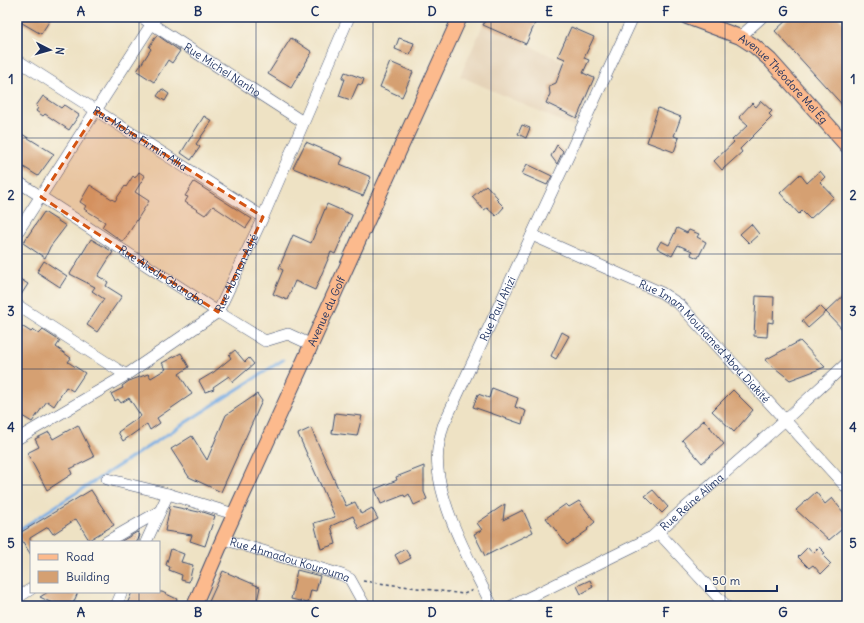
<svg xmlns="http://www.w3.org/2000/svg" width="864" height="623" font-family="Delius,sans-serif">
<rect width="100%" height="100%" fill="#fbf7ec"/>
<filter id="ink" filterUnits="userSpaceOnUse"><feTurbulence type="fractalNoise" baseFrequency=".025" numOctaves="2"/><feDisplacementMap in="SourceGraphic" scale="8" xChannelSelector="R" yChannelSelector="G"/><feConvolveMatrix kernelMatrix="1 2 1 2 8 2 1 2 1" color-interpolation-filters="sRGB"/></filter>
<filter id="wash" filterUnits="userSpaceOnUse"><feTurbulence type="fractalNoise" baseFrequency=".012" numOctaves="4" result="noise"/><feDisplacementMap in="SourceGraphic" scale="16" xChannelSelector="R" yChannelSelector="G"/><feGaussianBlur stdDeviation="0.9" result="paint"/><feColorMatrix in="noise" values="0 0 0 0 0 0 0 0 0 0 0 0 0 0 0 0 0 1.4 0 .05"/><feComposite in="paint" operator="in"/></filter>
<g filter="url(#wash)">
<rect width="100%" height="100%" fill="#eee2c4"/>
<polygon fill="#e4d1b6" points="483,25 596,76 574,127 460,76"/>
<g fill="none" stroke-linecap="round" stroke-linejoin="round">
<polyline stroke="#76ace4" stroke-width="3" points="17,531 283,360"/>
</g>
<g id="blocks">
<g fill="#d5a072">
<polygon points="17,17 52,17 41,34 17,20"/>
<polygon points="487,17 527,17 536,21 526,44 483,25"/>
<polygon points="790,17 838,17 847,27 847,110 775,31"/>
<polygon points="571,27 594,37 584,58 589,60 583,73 594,78 577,118 546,103 550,94 549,86 556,83 565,59 558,56"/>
<polygon points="157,35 180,51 172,63 168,60 154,82 137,71 151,49 149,47"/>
<polygon points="291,38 312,52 291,88 268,74"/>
<polygon points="399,38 414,43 410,55 395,49"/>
<polygon points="390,62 413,72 402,97 380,87"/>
<polygon points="345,72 364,79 362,85 358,84 351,100 339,96 345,79 342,79"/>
<polygon points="162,89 169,94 165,101 157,96"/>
<polygon points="43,96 61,108 64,105 79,115 69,130 45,114 43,116 36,111 38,108 36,106"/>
<polygon points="761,101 772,111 769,114 772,117 740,149 742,152 722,170 714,161 734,142 732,140 748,125 739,117 752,103 756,107"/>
<polygon points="658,108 681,117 674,136 679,138 674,152 647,142"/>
<polygon points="204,116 212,121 196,144 200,147 191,160 181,153"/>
<polygon points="522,125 530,128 526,138 518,134"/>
<polygon points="17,131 54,154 38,176 17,163"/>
<polygon points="306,142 343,158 340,164 371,177 363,196 293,168"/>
<polygon points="557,145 563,151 557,164 551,156"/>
<polygon points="527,164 552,176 547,185 522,174"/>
<polygon points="820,171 825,177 820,182 834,197 810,219 802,211 799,214 780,193 800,174 807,183"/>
<polygon points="139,172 145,176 135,192 149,201 123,242 102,227 105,222 84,209 86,206 80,202 90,185 115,201 125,186 126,187 133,176 135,178"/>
<polygon points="194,182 252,219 246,228 213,206 205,215 185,202 188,197 185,196"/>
<polygon points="486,185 498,198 496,199 504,207 496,216 487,208 484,210 472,197"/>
<polygon points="327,204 352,215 335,254 331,252 315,290 295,281 287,300 273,294 283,270 279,268 293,235 311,243"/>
<polygon points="44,212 66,226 50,247 45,258 23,243"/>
<polygon points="751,224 759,234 749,243 740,234"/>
<polygon points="677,228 687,233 689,230 699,234 697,237 706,242 698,258 691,255 692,251 678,245 672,256 657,248 661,241 669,245"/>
<polygon points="91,239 113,252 98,276 108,282 106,286 122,296 97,332 87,325 104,299 92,291 95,287 70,274"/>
<polygon points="44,261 67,276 60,287 37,272"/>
<polygon points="17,277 28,284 19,298 17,298"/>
<polygon points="847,292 847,334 826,312 808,328 802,321 820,306 826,312"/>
<polygon points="756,296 774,297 773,323 768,322 767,337 754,336"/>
<polygon points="17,323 31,332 33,330 39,334 43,330 60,341 56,347 71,358 68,362 85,373 73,391 66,387 54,406 47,401 32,422 17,413"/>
<polygon points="562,332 569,336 556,359 551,356"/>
<polygon points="800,341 825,367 790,380 765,360"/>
<polygon points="235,350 245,362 249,358 254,364 233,382 229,376 213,387 214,389 205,392 199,381 214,372 231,358 229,355"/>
<polygon points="181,353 189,367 179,374 192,394 157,418 160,423 150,430 147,424 123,441 118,432 141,416 129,398 121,403 118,399 115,401 111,394 123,388 122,386 129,381 148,374 151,378 166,369 162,363"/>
<polygon points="492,388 518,398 515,407 526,411 522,424 473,407 478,394 489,398"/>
<polygon points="733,390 753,410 734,432 712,411"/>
<polygon points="257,394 262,401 221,492 189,477 171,449 192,436 207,460 226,415"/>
<polygon points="335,413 362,416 357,436 332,433"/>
<polygon points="704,420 724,444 702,463 682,440"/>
<polygon points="78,425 94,457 70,469 72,474 47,490 27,453 39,447 35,439 49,432 53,439"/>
<polygon points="311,428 346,506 355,502 361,514 372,508 378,519 359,529 353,516 331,526 336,544 321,549 314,523 335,517 298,434"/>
<polygon points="424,466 424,492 427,499 414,505 409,494 405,497 404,495 381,504 375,489 397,480 396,477"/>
<polygon points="91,490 114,525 89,540 76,519 53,534 48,527 30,538 31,555 18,534"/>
<polygon points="653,490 668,507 662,513 645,496"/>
<polygon points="816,492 825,504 832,498 847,517 847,525 829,540 796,510"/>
<polygon points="579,501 595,522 587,529 588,530 567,545 546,518 566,504 569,507"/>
<polygon points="505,504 503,520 523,510 533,532 485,556 474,534 482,530 477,523"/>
<polygon points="170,506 199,512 200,511 215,516 205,546 190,541 192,535 165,531"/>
<polygon points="137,532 140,535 137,542 120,542"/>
<polygon points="808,547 813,553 819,547 825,553 822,555 831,564 821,574 813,565 809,568 798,557"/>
<polygon points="171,549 184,554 181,562 193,565 189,582 181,580 182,575 169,570 170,567 166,565"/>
<polygon points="405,549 411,558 400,564 395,555"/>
<polygon points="297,570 320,576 316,591 311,590 308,603 291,599"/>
<polygon points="223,571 260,587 256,606 207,606"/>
<polygon points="590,580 593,587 581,594 577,586"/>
<polygon points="48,592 78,592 72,606 58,606 40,597"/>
<polygon points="132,592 162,592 177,599 174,606 131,606 127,604"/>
</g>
</g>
</g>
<g filter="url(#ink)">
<use href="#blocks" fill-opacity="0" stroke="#3b4a6d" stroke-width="1"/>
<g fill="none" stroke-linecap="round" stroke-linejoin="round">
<g stroke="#3b4a6d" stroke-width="12">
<g id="minor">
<path id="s1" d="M141,17L303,122"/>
<polyline points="740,37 762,17"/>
<path id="s2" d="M17,60L263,217"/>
<path id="s3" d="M17,181L218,312L265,341L288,334L312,345"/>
<polyline points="17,233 156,17"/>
<path id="s4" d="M532,235L662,293L680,305L847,488"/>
<polyline points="17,305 126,375"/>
<path id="s5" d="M17,439L126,375L218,312L263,217L349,17"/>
<polyline points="107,479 168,494 234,514"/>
<polyline points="658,532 726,606"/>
<path id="s6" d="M223,539L342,575L350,579L365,606"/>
<polyline points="106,542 160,511"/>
<polyline points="146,542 168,494"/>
<polyline points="17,598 31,589"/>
<polyline points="116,606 122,592"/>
<path id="s7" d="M492,606C472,565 432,495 438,449C439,442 441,433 443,426L633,17"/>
<path id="s8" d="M512,606L652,537L785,420L847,363"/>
</g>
</g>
<g stroke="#3b4a6d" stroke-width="16">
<g id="major">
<path id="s9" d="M687,17L740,37L754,46L770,60L847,146"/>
<path id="s10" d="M194,606L223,539L460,17"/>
</g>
</g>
<polyline stroke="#3b4a6d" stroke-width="1.5" stroke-dasharray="3 3" stroke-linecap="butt" points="363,581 464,594 473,590"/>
<use href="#minor" stroke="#fff" stroke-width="11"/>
<use href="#major" stroke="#fcba8d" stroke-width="14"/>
</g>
</g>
<path fill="#d45514" fill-opacity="0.2" stroke="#d45514" stroke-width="3" stroke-dasharray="8 5" stroke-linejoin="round" d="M97,111L263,217L218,312L41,197Z"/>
<path fill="none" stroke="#1b2f5e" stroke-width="1" stroke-opacity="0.55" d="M139,17V542M256,17V606M373,17V606M491,17V606M608,17V606M725,17V606M17,138H847M17,254H847M17,369H847M17,485H847M139,592V606"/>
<g text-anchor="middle" stroke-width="3.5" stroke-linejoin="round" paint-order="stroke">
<g font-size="11" fill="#1b2f5e" stroke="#fbf7ec">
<text dy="4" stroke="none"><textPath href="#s1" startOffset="97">Rue Michel Nanho</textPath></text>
<text dy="4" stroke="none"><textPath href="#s9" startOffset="117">Avenue Théodore Mel Eg</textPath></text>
<text dy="4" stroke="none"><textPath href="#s2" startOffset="146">Rue Mobio Firmin Allia</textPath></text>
<text dy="4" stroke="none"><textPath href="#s5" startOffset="281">Rue Abonon Adjé</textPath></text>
<text dy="4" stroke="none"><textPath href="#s3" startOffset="173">Rue Akedji Gbangbo</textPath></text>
<text dy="4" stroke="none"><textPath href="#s7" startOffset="321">Rue Paul Ahizi</textPath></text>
<text dy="4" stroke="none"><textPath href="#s10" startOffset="323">Avenue du Golf</textPath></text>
<text dy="4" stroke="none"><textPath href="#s4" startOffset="206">Rue Imam Mouhamed Abou Diakité</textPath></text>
<text dy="4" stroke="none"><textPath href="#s8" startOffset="209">Rue Reine Alima</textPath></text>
<text dy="4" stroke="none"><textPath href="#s6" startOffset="70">Rue Ahmadou Kourouma</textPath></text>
</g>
</g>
<rect width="864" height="623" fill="none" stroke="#fbf7ec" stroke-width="44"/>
<rect x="30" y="541" width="130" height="52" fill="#fbf7ec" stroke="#a1a7b3"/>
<rect x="38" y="554" width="20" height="6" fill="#fcba8d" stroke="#a1a7b3"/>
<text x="66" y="561" font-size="12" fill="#1b2f5e">Road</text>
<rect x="38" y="571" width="20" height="12" fill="#d5a072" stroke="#a1a7b3"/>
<text x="66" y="581" font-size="12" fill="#1b2f5e">Building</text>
<g transform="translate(50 50) rotate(96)" stroke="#fbf7ec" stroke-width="3" paint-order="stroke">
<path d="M0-3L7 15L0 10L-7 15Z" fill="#1b2f5e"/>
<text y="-6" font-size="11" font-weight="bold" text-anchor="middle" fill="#1b2f5e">N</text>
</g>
<path d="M706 585v6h71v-6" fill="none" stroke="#1b2f5e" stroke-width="2"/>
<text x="712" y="585" font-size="12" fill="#1b2f5e" stroke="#fbf7ec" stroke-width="3" paint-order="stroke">50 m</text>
<rect x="22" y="22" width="820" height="579" fill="none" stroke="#1b2f5e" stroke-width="1.5"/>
<g font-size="13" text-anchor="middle" font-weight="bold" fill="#1b2f5e">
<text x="81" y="16">A</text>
<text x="198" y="16">B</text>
<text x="315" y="16">C</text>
<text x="432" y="16">D</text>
<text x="549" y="16">E</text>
<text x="666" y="16">F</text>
<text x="783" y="16">G</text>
<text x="11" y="84">1</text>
<text x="853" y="84">1</text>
<text x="11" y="200">2</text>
<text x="853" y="200">2</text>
<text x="11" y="316">3</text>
<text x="853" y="316">3</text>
<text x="11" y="432">4</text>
<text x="853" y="432">4</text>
<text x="11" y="548">5</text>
<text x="853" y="548">5</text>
<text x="81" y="617">A</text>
<text x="198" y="617">B</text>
<text x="315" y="617">C</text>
<text x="432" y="617">D</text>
<text x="549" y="617">E</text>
<text x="666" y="617">F</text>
<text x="783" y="617">G</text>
</g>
</svg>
